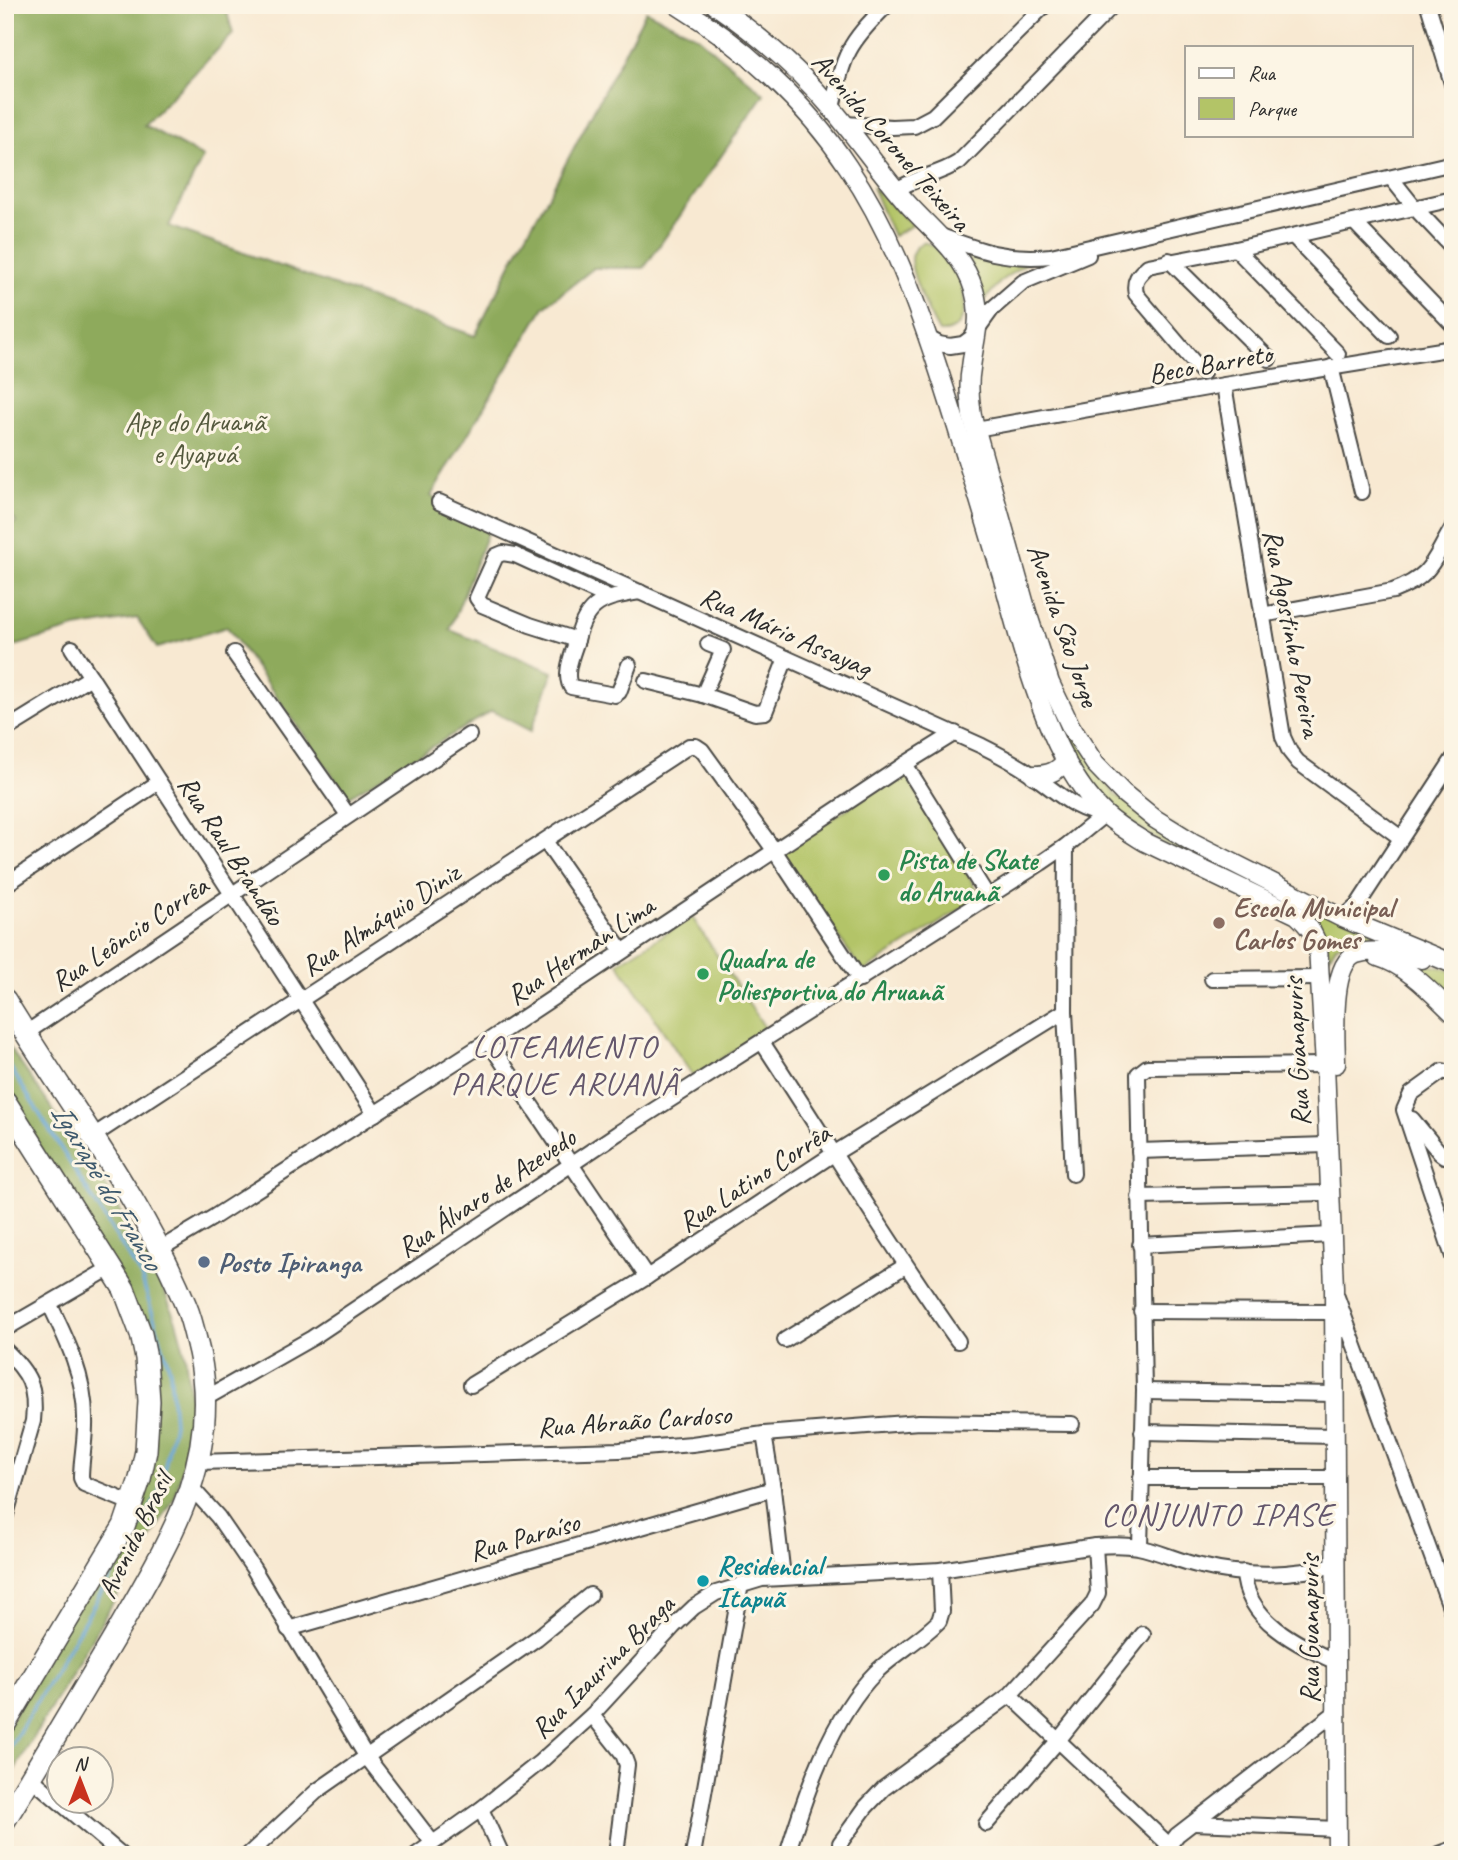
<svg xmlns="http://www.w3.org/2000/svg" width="1458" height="1860" font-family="Caveat,sans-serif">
<rect width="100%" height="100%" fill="#fcf5e5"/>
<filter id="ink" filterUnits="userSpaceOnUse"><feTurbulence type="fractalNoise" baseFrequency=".0143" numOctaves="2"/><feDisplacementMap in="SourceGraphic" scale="14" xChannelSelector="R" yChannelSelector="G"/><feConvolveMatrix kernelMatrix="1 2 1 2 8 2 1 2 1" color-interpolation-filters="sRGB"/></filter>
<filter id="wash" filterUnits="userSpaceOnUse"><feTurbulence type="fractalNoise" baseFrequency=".00686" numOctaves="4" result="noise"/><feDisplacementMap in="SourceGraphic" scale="28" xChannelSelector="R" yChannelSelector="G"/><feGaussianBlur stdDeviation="1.57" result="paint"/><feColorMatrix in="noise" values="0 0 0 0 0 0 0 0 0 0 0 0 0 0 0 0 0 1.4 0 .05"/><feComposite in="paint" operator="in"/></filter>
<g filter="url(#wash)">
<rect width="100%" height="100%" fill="#f8e9d2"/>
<g fill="#b3c467" stroke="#6f7849" stroke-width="2">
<polygon points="872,187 913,225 893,236"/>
<path d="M923,242C965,251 983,335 939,332C931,318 906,268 912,254C914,248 919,245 923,242Z"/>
<polygon points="967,254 995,262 1028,262 1002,280 981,304 976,279"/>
<path d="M1049,695L1115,795L1409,951L1346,940L1336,946L1330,956L1325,936L1309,916C1218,871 1106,835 1060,736C1054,724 1050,709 1045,696Z"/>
<polygon points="904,772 981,896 863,972 780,852"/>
<polygon points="692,917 767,1031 693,1076 618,963"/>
<polygon points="1389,957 1444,968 1453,972 1453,1002"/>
</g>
<g fill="#8eaa5c" stroke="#5c6a44" stroke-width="2">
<polygon points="5,5 225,5 233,34 144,125 203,157 169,226 475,336 521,244 548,197 646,11 697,36 764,94 644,268 594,268 544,307 431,496 488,531 450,630 553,672 531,731 492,711 348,797 227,627 157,648 137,618 75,628 5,649 5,530 16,522 5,505"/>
<polygon points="5,1041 110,1192 161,1283 177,1324 185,1354 191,1407 184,1459 175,1497 5,1786 5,1731 144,1485 149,1350 5,1091"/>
</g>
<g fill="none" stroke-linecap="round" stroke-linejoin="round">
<polyline stroke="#5da0d1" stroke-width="3.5" points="5,1059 141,1276 170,1370 174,1424 159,1494 5,1756"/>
</g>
</g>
<g filter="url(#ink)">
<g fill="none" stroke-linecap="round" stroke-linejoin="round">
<g stroke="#4a4844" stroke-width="18">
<g id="minor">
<polyline points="1428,5 1453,87"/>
<path d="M832,108C844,54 847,44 887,5"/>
<polyline points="845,124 892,127 914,126 933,116 1045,5"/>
<polyline points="1392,179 1415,208 1453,248"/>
<path d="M896,190C916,177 939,175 959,162L1113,5"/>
<polyline points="1354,222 1453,325"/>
<path d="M938,235C981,251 1005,260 1051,256L1453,163"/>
<polyline points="1294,237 1389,336"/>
<polyline points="1236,249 1338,354"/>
<polyline points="1169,260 1269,359"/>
<polyline points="928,338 939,344 950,346 963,344 971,338 992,309 1023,282 1088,255"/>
<polyline points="1331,367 1362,492"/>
<path d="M1203,373L1136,294C1133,280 1138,275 1148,266L1236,249L1453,199"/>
<polyline points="1224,385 1283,737 1290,752 1298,762 1401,838"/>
<polyline points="976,429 1224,385 1453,348"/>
<path d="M439,502L982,746C1000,755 1018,764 1034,776C1056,791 1077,813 1105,814"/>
<path d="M609,598L515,555L503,553L496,556L477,598L482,605L530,625L577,640C586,601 605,598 640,592"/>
<path d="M1262,615L1393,591C1434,575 1432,561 1453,527"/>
<path d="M577,640C573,653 563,674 571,687L615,695L619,692L629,665"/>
<polyline points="72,648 375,1114"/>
<polyline points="234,653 348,815"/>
<polyline points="646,681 703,695 755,713 765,712 786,658"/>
<polyline points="703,695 723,650 708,644"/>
<polyline points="5,730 91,677"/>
<polyline points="905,764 988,897"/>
<polyline points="545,841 622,951"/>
<polyline points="1066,846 1065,1011 1073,1174"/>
<polyline points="5,885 159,782"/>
<polyline points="1340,917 1348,914 1357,906 1453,759"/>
<polyline points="1212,979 1320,978"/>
<polyline points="26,1033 469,735"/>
<polyline points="488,1041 647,1277"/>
<path d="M762,1042C828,1142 889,1244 958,1341"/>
<polyline points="1453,1074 1443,1071 1411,1094 1404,1110 1453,1257"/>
<polyline points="1412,1119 1440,1153 1444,1156 1453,1153"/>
<polyline points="93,1136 689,746 696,746 702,750 774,850 860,980"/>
<polyline points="1139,1151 1327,1145"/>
<polyline points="1139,1197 1329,1193"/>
<polyline points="1140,1245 1331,1235"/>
<polyline points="160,1249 214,1217 488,1041 905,764 955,733"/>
<polyline points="1337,1297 1453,1615"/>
<path d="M50,1305C67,1340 85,1377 85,1418C86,1438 81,1458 81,1478L84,1484L133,1504"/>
<polyline points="1141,1311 1334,1312"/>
<polyline points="5,1329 112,1267"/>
<polyline points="785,1340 905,1266"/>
<path d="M5,1350C29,1373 37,1387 33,1421L5,1518"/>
<polyline points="471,1385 647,1277 835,1153 1065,1011"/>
<polyline points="1144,1391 1334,1394"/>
<polyline points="206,1398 312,1338 618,1133 1041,863 1066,846 1105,814"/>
<polyline points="1142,1432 1335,1436"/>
<polyline points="764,1434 773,1489 783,1577"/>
<polyline points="198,1462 620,1450 692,1444 764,1434 919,1422 1072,1424"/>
<polyline points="1141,1478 1335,1478"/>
<polyline points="191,1487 218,1517 253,1568 366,1756 432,1842"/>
<polyline points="1140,1547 1144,1391 1138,1074 1147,1067 1325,1065"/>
<path d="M1244,1572C1245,1620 1299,1645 1336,1662"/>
<polyline points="288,1629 773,1489"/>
<polyline points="1010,1695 1169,1845"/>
<polyline points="592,1715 623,1754 627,1765 616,1855"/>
<polyline points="31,1778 122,1855"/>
<polyline points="481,1809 502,1855"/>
<polyline points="1194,1823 1337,1829"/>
<polyline points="986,1824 1057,1742 1143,1634"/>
<polyline points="840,1843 866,1807 884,1788 1010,1695 1092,1605 1098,1593 1095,1546"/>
<polyline points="248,1855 317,1791 537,1638 590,1595"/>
<path d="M416,1855L481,1809L540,1762L592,1715L674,1626L694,1607L716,1593L762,1579L940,1570L1095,1546C1109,1545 1124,1544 1138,1547C1159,1551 1180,1562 1201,1566C1244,1577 1293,1576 1335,1565"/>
<polyline points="693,1855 741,1584"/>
<path d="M787,1855C805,1795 831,1717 876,1672C896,1653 920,1640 939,1621L942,1611L940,1570"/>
<polyline points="1162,1855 1177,1835 1336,1712"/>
<polyline points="1437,1855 1453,1849"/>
</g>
</g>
<g stroke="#4a4844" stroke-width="21">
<g id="major">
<path d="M677,5C744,46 805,102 848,167C888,226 913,293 935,359C959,431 980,503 1002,576C1023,651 1048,761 1106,815C1118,826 1132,834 1145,842L1297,915C1308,925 1314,933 1318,947L1325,1065L1334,1288L1337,1855"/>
<path d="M715,5C759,35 800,70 834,111C859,141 881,173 907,203C931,230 963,253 974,290C983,320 974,339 971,368C968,384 970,400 972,416L1027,612L1050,683L1071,727L1095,764L1123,793L1155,819L1192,842L1340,917L1453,964"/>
<path d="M1034,775C1048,775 1058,772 1066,760"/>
<path d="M1378,957C1408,966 1431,992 1453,1013"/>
<path d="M1336,1064C1336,1039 1329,965 1356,954C1376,947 1402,956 1422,959"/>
</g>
</g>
<g stroke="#4a4844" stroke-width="24">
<g id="highway">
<path d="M5,1000C66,1101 141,1196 186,1306C192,1320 195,1336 199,1352C223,1462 166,1546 114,1638C78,1699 42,1760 5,1820"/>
<polyline points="5,1101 124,1289 141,1334 146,1358 149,1401 146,1451 140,1479 124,1526 5,1724"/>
</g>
</g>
<use href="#minor" stroke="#fff" stroke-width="14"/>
<use href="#major" stroke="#fff" stroke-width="18"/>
<use href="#highway" stroke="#fff" stroke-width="21"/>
</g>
</g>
<g fill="#2e9e5b" stroke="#fcf5e5" stroke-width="2.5">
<circle cx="884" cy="875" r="7"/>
<circle cx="703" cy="974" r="7"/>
</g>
<circle fill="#8d6e63" stroke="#fcf5e5" stroke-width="2.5" cx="1219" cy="923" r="7"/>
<circle fill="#5c6f8a" stroke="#fcf5e5" stroke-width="2.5" cx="204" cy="1262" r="7"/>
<circle fill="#0f9aa8" stroke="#fcf5e5" stroke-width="2.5" cx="703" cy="1581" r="7"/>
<g text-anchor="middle" stroke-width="6" stroke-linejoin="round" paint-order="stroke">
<g font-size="28" fill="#2b2b2b" stroke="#fcf5e5">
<text transform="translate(892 141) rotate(49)" y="10">Avenida Coronel Teixeira</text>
<text transform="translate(1210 363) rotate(-10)" y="10">Beco Barreto</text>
<text transform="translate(1064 625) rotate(71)" y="10">Avenida São Jorge</text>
<text transform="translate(786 631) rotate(24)" y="10">Rua Mário Assayag</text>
<text transform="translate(1293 633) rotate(79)" y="10">Rua Agostinho Pereira</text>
<text transform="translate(232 850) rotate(57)" y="10">Rua Raul Brandão</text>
<text transform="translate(380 919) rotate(-33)" y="10">Rua Almáquio Diniz</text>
<text transform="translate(129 933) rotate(-34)" y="10">Rua Leôncio Corrêa</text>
<text transform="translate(580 950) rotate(-34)" y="10">Rua Herman Lima</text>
<text transform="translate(1296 1052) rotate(-93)" y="10">Rua Guanapuris</text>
<text transform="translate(754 1177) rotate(-33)" y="10">Rua Latino Corrêa</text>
<text transform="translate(486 1192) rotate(-34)" y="10">Rua Álvaro de Azevedo</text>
<text transform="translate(634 1420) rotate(-4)" y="10">Rua Abraão Cardoso</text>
<text transform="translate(134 1535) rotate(-64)" y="10">Avenida Brasil</text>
<text transform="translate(524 1536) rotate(-16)" y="10">Rua Paraíso</text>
<text transform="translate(1309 1629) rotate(-90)" y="10">Rua Guanapuris</text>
<text transform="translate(602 1666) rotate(-45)" y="10">Rua Izaurina Braga</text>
</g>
<g font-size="28" fill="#54593d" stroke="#fcf5e5">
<text x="195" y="431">App do Aruanã<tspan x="195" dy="32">e Ayapuá</tspan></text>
</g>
<g font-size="28" font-weight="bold" fill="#27864d" stroke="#fcf5e5" text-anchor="start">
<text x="898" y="869">Pista de Skate<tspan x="898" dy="32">do Aruanã</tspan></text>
<text x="717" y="968">Quadra de<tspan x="717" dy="32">Poliesportiva do Aruanã</tspan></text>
</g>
<g font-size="28" font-weight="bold" fill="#785e54" stroke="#fcf5e5" text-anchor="start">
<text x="1233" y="917">Escola Municipal<tspan x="1233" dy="32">Carlos Gomes</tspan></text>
</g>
<g font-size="28" font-weight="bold" fill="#4e5e75" stroke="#fcf5e5" text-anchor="start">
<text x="218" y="1272">Posto Ipiranga</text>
</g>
<g font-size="28" font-weight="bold" fill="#0d838f" stroke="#fcf5e5" text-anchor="start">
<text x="717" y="1575">Residencial<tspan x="717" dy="32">Itapuã</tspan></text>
</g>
<g font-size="30" font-style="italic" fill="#3f5a6d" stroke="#fcf5e5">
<text transform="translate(107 1186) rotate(59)" y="10">Igarapé do Franco</text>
</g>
<g font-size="32" letter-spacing="2" fill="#64576c" stroke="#fcf5e5">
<text x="565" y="1057">LOTEAMENTO<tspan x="565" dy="37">PARQUE ARUANÃ</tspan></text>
<text x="1218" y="1525">CONJUNTO IPASE</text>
</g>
</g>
<rect width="1458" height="1860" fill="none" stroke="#fcf5e5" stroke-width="28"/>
<rect x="1185" y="46" width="228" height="91" fill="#fcf5e5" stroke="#a8a49b" stroke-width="2"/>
<rect x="1199" y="68" width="35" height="10" fill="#ffffff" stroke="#a8a49b" stroke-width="2"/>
<text x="1248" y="80" font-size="21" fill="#2b2b2b">Rua</text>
<rect x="1199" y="98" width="35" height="21" fill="#b3c467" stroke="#a8a49b" stroke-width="2"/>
<text x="1248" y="116" font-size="21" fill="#2b2b2b">Parque</text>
<g transform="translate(80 1780)"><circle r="33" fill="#fcf5e5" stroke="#a8a49b" stroke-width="2"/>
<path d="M0-5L12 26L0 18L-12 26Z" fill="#c8321e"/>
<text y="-10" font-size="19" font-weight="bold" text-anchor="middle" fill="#2b2b2b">N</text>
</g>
</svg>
